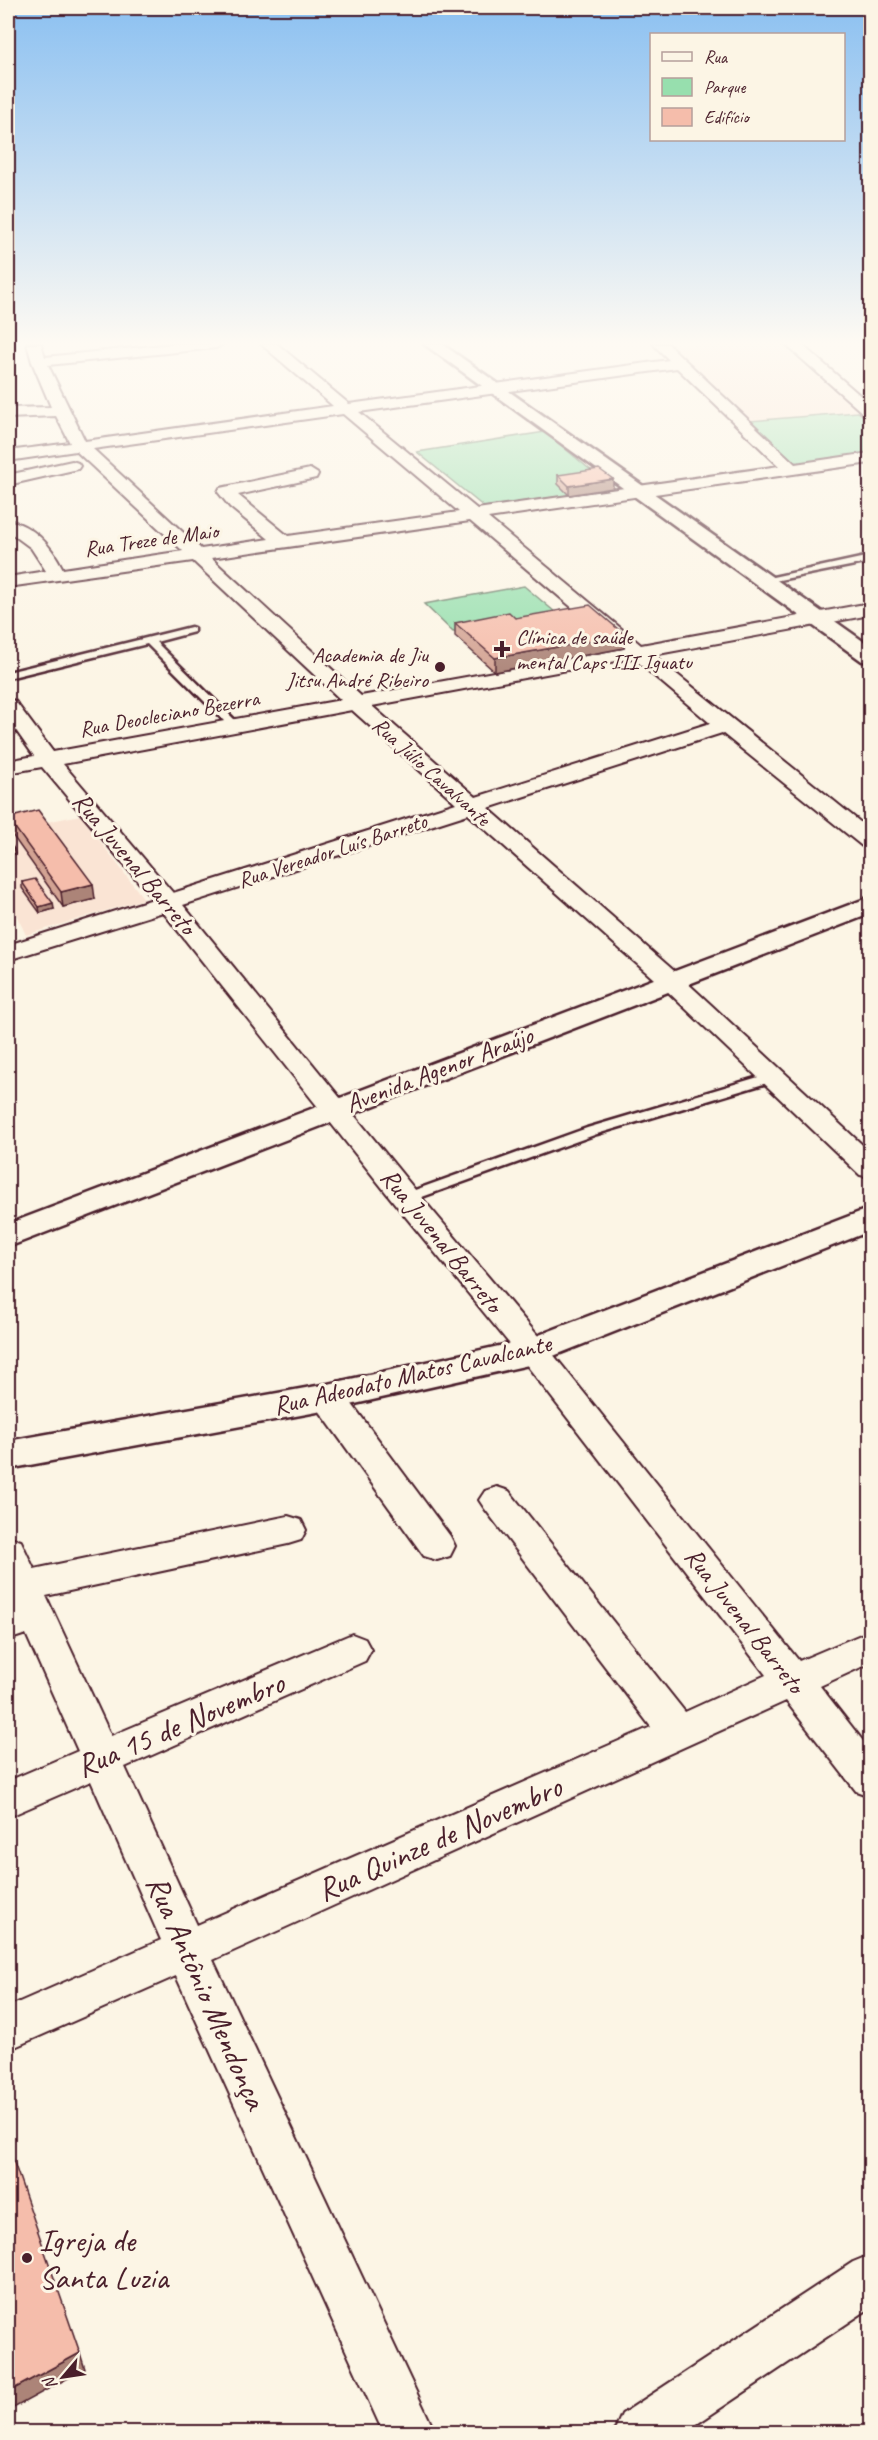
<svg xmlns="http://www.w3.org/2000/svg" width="878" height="2440" font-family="Caveat,sans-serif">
<rect width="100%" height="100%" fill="#fcf5e5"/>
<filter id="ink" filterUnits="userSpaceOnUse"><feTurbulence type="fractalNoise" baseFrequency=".0167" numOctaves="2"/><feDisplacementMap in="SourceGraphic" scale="12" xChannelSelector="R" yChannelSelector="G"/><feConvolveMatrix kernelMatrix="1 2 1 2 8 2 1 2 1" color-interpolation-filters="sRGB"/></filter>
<g filter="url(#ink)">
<g fill="#fae4d4">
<polygon points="669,344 781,344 858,412 749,421"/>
<polygon points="80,815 144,899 26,935 8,898 8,830"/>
</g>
<g fill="#97dfae" stroke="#707f6c" stroke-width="1.5">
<polygon points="858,412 870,422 870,453 791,464 749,421"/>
<polygon points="545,432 599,477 559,484 569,495 484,507 417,452"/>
<polygon points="524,586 555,612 453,632 424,604"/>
</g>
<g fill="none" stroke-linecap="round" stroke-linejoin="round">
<g stroke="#4a1f2b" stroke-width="5">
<g id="lane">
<polygon points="870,556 870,562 764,583 759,580"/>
<polygon points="191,627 194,628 194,632 156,642 239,724 239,728 231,728 147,644 8,678 8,672"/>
<polygon points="772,1073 779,1077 777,1080 597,1134 411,1201 406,1203 399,1198 401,1195 587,1128"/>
</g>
</g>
<g stroke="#4a1f2b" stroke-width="4">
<g id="street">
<path d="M27,344H41L45,357L173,344H223L216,348L48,365L85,441L333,406L261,344H277L349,404L669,360L653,344H668L795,464L870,453V463L488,518L641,645L870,603V615L653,655L870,830V848L862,846L722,733L488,808L681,977L870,1152V1177L860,1175L663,987L468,814L183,905L416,1191L544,1343L799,1661L870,1631V1663L820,1686L870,1750V1796L856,1791L786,1701L213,1960L435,2432H383L176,1976L8,2050V2007L161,1940L91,1781L8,1817V1781L78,1751L26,1634L8,1640V1609L14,1607L8,1591V1537L21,1541L34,1569L288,1516L301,1520L306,1530L301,1540L288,1544L46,1596L111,1736L352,1634L365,1639L371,1650L365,1661L125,1767L197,1925L651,1727L485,1509L479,1500L485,1491L497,1487L509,1491L685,1712L766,1675L522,1359L396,1205L163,912L8,960V945L153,899L42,767L8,773V761L34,756L8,719V699L15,701L53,752L341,700L193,561L8,587V577L46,571L31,548L8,531V520C34,526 51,545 63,569L183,551L76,451L8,461V451L70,443L56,416L8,418V408L51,407L32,362ZM677,368L779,466L477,509L359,412ZM343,414L459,512L288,536L238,495L316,478L318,474L310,469L220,488L218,492L230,507L269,539L201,549L93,449ZM470,521L621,649L361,696L211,558ZM633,658L710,723L476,797L372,706ZM352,710L456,803L173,893L63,764Z"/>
<polygon points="785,344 801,344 870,404 870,417 865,415"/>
<polygon points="72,461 78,463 80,466 78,469 8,485 8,475"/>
<polygon points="328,1385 340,1388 450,1536 455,1546 450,1556 437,1560 424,1556 316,1406 311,1397 316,1388"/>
<polygon points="870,2255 870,2308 685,2432 614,2432 622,2414 853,2262"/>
</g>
</g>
<g stroke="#4a1f2b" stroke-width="5">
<g id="secondary">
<polygon points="424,344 442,344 870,646 870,662 862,661"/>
<polygon points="870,897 870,914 8,1247 8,1224"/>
<polygon points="870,1208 870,1231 533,1364 328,1410 8,1469 8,1441 328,1384 526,1340"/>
</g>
</g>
<use href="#lane" fill="#fcf5e5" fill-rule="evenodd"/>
<use href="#street" fill="#fcf5e5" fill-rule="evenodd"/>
<use href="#secondary" fill="#fcf5e5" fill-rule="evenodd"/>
</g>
<g fill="#d3a393" stroke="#4a1f2b" stroke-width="1.5">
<polygon points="558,475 613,488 569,495 558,484"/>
<polygon points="515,618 625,635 624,648 495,672 455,636 455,623"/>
<polygon points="8,818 95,899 63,907 10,832"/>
<polygon points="22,882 54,909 40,913 22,888"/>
</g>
<g fill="#ac8478" stroke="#4a1f2b" stroke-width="1.5">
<polygon points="613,479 613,488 569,495 569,486"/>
<polygon points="625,635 624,648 495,672 495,658"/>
<polygon points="14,849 15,854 8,856 8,851"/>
<polygon points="93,884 95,899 63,907 61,892"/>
<polygon points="53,903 54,909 40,913 39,907"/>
<polygon points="80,2353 85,2369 8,2411 8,2392"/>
</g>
<g fill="#f5bdab" stroke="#4a1f2b" stroke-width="1.5">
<polygon points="599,469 613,479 569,486 558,475"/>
<polygon points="590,605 625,635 495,658 455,623 509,612 515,618"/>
<polygon points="38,810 93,884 61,892 8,818"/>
<polygon points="8,840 14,849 8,851"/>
<polygon points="35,879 53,903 39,907 22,882"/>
<polygon points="8,2145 80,2353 8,2392"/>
</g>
</g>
<linearGradient id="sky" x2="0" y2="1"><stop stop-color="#8bc0f1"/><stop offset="0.5" stop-color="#fefaf3"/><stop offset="1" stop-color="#fefaf3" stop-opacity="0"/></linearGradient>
<rect width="878" height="686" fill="url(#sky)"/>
<g fill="#4a1f2b" stroke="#fcf5e5" stroke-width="2">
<path d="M499 640h6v6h6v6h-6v6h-6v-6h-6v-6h6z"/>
<circle cx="440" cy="667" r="6"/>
<circle cx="27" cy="2258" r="6"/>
</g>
<g text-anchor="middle" stroke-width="6" stroke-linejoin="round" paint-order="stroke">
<g font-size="22" fill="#4a1f2b" stroke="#fcf5e5">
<text transform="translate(151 539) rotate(-8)" y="8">Rua Treze de Maio</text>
<text transform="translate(169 713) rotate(-10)" y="8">Rua Deocleciano Bezerra</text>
<text transform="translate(432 771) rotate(42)" y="8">Rua Júlio Cavalvante</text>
<text transform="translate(332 850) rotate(-18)" y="8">Rua Vereador Luís Barreto</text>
</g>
<g font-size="22" fill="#4a1f2b" stroke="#fcf5e5" text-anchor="start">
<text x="516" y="644">Clínica de saúde<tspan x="516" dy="25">mental Caps III Iguatu</tspan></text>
<text x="428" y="662" text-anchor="end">Academia de Jiu<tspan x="428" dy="25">Jitsu André Ribeiro</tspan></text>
</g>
<g font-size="26" fill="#4a1f2b" stroke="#fcf5e5">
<text transform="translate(135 863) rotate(50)" y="9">Rua Juvenal Barreto</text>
<text transform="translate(439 1069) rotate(-21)" y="9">Avenida Agenor Araújo</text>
<text transform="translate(442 1240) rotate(51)" y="9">Rua Juvenal Barreto</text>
<text transform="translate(412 1374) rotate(-13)" y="9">Rua Adeodato Matos Cavalcante</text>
<text transform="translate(745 1620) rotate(52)" y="9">Rua Juvenal Barreto</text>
</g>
<g font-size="32" fill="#4a1f2b" stroke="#fcf5e5">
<text transform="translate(180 1724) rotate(-23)" y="11">Rua 15 de Novembro</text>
<text transform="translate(439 1838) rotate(-24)" y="11">Rua Quinze de Novembro</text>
<text transform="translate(207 1992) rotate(66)" y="11">Rua Antônio Mendonça</text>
</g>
<g font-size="32" fill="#4a1f2b" stroke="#fcf5e5" text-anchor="start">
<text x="39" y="2251">Igreja de<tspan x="39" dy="37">Santa Luzia</tspan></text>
</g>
</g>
<rect width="878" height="2440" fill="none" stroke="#fcf5e5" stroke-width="30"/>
<rect x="15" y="15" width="848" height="2410" fill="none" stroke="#4a1f2b" stroke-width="2" filter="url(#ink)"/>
<rect x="650" y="33" width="195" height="108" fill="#fcf5e5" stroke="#b59f9b" stroke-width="1.5"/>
<rect x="662" y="52" width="30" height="9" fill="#fcf5e5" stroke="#b59f9b" stroke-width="1.5"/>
<text x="704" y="63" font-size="18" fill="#4a1f2b">Rua</text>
<rect x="662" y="78" width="30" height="18" fill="#97dfae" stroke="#b59f9b" stroke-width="1.5"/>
<text x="704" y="93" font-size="18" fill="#4a1f2b">Parque</text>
<rect x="662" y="108" width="30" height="18" fill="#f5bdab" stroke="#b59f9b" stroke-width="1.5"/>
<text x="704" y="123" font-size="18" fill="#4a1f2b">Edifício</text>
<g transform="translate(63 2377) rotate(241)" stroke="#fcf5e5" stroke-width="4.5" paint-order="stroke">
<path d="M0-4.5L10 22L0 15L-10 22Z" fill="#4a1f2b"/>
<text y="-9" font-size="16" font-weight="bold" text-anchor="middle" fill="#4a1f2b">N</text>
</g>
</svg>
